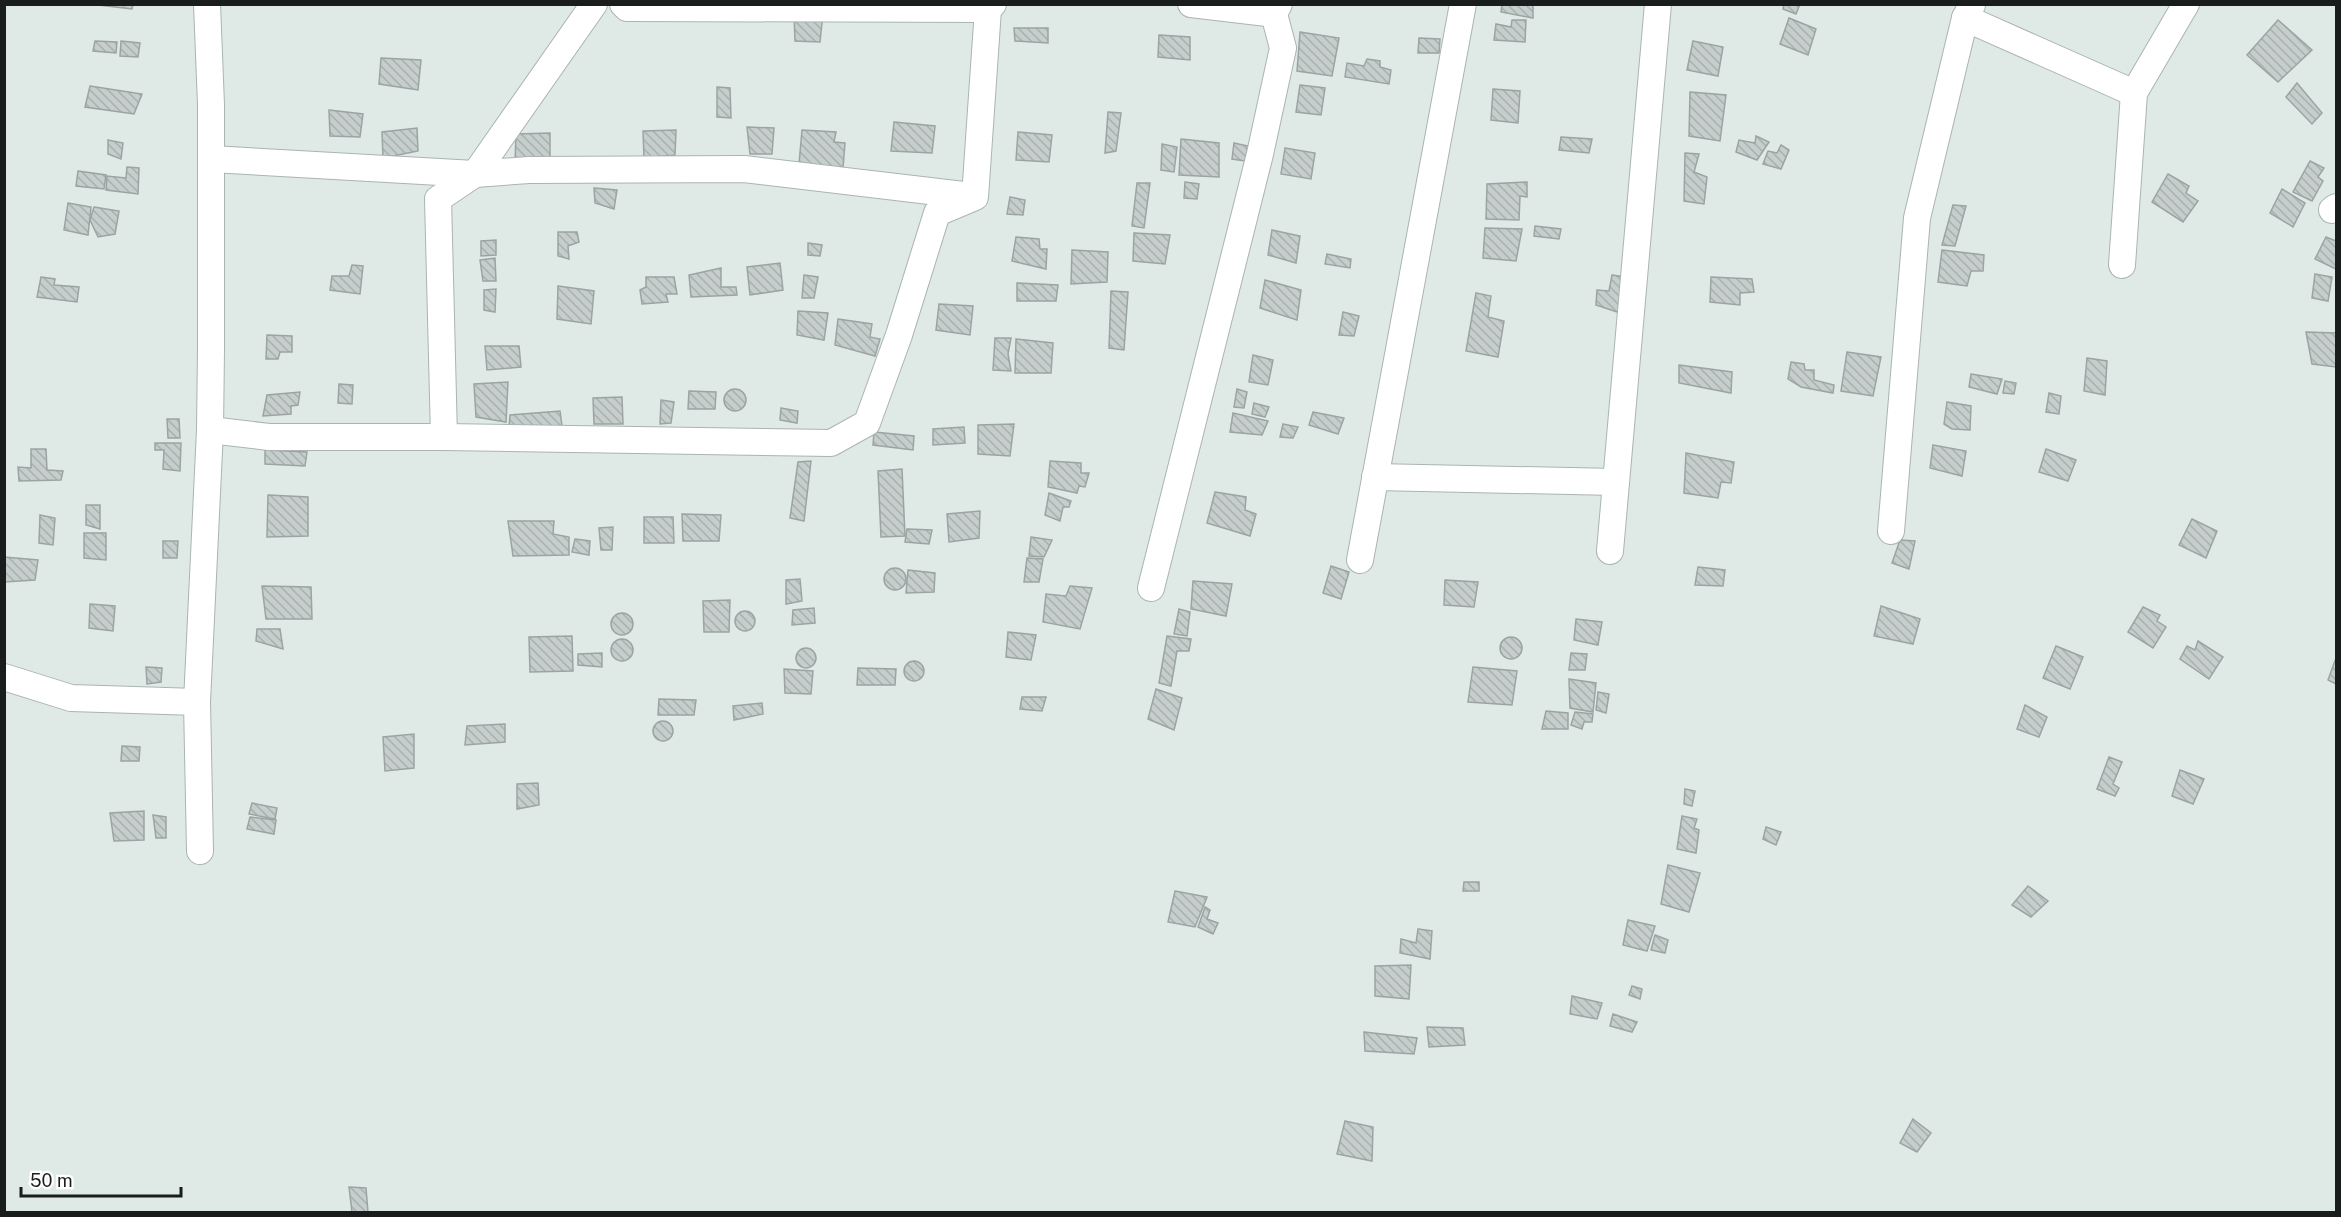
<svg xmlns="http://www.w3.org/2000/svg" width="2341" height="1217" font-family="'Public Sans',sans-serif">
<defs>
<pattern id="building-back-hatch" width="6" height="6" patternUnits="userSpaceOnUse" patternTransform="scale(1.5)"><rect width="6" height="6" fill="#c5cecc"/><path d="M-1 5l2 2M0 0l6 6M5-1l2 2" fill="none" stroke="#a9b0af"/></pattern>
</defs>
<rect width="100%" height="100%" fill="#dfe9e6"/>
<g fill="url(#building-back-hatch)" stroke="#9ba4a1" stroke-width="1.5">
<polygon points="89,4 133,4 132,9"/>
<polygon points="1502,4 1533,4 1533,18 1501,12"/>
<polygon points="1784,4 1800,4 1796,14 1783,9"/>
<polygon points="794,13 823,13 820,42 795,41"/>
<polygon points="1789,18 1816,29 1808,55 1780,44"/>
<polygon points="1512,20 1526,20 1525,42 1494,40 1496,24 1511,27"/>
<polygon points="2278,20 2312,50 2278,82 2247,55"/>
<polygon points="1014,28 1048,28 1048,43 1015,41"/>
<polygon points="1300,32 1339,38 1332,76 1297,71"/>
<polygon points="1159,35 1190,37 1190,60 1158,57"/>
<polygon points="1419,38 1440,39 1439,53 1418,53"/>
<polygon points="95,41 117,42 116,53 93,51"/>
<polygon points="121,41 140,43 138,57 120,56"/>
<polygon points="1693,41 1723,47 1718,76 1687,70"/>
<polygon points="381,58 421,60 418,90 379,84"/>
<polygon points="1367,59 1380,61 1380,67 1391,70 1389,84 1345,77 1347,63 1364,66"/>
<polygon points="2297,83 2322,113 2312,124 2286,97"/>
<polygon points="1300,85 1325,88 1321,115 1296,112"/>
<polygon points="90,86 142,94 134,114 85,107"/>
<polygon points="717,87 730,88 731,118 717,117"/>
<polygon points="1493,89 1520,91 1518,123 1491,120"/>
<polygon points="1690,92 1726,95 1720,141 1689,136"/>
<polygon points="329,110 363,114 360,137 330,136"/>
<polygon points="1108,112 1121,113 1116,151 1105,153"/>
<polygon points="894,122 935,126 932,153 891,151"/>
<polygon points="747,127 774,128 772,154 750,154"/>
<polygon points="417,128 418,151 383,158 382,132"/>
<polygon points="676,130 675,155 644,158 643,131"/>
<polygon points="802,130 836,132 834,142 845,143 843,168 799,164"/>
<polygon points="1018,132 1052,135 1049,162 1016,160"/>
<polygon points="550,133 550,160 515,163 516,134"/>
<polygon points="1756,136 1769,142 1757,160 1736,152 1739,140 1755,143"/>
<polygon points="1561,137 1592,139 1589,153 1559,150"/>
<polygon points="1181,139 1219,143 1219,177 1179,175"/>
<polygon points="108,140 123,143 121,159 108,154"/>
<polygon points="1234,143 1248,146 1245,161 1232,159"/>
<polygon points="1162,144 1177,147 1174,172 1161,170"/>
<polygon points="1781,145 1789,150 1781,169 1763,164 1768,151 1777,153"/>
<polygon points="1285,148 1315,153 1311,179 1281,174"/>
<polygon points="1685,153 1699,154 1694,172 1707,177 1704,204 1684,201"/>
<polygon points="2310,161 2324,168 2318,177 2323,181 2312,201 2293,192"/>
<polygon points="127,167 139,168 138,194 106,190 107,176 126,178"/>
<polygon points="78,171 106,175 104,189 76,186"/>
<polygon points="2168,174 2189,186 2186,193 2198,201 2183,222 2152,202"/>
<polygon points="1185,182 1199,184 1197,199 1184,198"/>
<polygon points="1527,182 1527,197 1520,196 1519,220 1486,219 1487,184"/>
<polygon points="1137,183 1150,183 1144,228 1132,226"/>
<polygon points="594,188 617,190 614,209 595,203"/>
<polygon points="2282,189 2305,203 2293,227 2270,213"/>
<polygon points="1010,197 1025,200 1023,215 1007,214"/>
<polygon points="68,203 91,207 88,235 64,230"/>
<polygon points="1953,205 1966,206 1955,246 1942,245"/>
<polygon points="94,207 119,211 115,234 98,237 90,220"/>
<polygon points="1535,226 1561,229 1559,239 1534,236"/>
<polygon points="1485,228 1522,229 1516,261 1483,258"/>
<polygon points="1272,230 1300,236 1296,263 1268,255"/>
<polygon points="558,232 577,232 579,242 568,246 569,259 558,256"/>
<polygon points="1134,233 1170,235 1165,264 1133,261"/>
<polygon points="1016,237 1039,239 1040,249 1047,249 1046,269 1012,261"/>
<polygon points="2326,237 2336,241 2336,269 2315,259"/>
<polygon points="496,240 496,255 481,256 481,241"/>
<polygon points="808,243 822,245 820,256 808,255"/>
<polygon points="1072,250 1108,252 1107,282 1071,284"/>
<polygon points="1942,250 1984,255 1983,271 1971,271 1967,286 1938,282"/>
<polygon points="1327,254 1351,259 1350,268 1325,264"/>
<polygon points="495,258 496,281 483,281 480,260"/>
<polygon points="780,263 783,290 750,295 747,267"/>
<polygon points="352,265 363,266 360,294 330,290 332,276 349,276"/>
<polygon points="721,268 721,287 736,287 737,295 691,297 689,275"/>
<polygon points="2315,274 2332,277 2328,301 2312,298"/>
<polygon points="804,275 818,277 814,298 802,298"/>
<polygon points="1612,275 1625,277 1620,313 1596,305 1597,290 1609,291"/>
<polygon points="41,277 55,279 54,285 79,287 77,302 37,297"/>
<polygon points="646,277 674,277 677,294 666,294 668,302 642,304 640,290 646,287"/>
<polygon points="1711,277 1752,279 1754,292 1740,293 1740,305 1710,302"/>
<polygon points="1265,280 1301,290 1297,320 1260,308"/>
<polygon points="1017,283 1058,285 1056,301 1017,301"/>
<polygon points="558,286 594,291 591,324 557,319"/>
<polygon points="496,289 495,312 484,310 484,290"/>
<polygon points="1111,291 1128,292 1124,350 1109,348"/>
<polygon points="1476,293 1491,296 1488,317 1504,321 1498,357 1466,351"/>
<polygon points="939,304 973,306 970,335 936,330"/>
<polygon points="798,311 828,313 824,340 797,335"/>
<polygon points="1343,312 1359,316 1354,336 1339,335"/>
<polygon points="838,319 872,324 870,337 880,339 875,356 835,345"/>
<polygon points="2306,332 2336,333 2336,367 2312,364"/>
<polygon points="267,335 292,336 292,352 280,352 278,359 266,359"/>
<polygon points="995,338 1011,338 1008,354 1011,371 993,370"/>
<polygon points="1016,339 1053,343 1051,373 1015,373"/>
<polygon points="485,346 519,346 521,367 487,370"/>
<polygon points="1847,352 1881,357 1873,396 1841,391"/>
<polygon points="1253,355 1273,360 1268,385 1249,382"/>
<polygon points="2087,358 2107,361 2105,395 2084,391"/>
<polygon points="1791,362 1804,364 1805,370 1814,370 1814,380 1834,385 1833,393 1801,387 1788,379"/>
<polygon points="1679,365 1732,372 1731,393 1679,383"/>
<polygon points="1971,374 2002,379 1997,394 1969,387"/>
<polygon points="2005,381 2016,383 2014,394 2003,393"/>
<polygon points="508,382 506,422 476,417 474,384"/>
<polygon points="339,384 353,385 352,404 338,403"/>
<polygon points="1237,389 1247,392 1244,408 1234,407"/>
<circle cx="735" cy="400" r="11"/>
<polygon points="689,391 716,392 715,409 688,409"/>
<polygon points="300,392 298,405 291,406 291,414 263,416 267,395"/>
<polygon points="2049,393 2061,396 2059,414 2046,412"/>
<polygon points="622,397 623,424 594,424 593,398"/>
<polygon points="661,400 674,402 671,423 660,424"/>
<polygon points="1947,402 1971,406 1970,430 1952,429 1944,424"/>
<polygon points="1254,403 1269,407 1265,417 1252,414"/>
<polygon points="781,408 798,411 797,423 780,420"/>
<polygon points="560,411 562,426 509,428 510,415"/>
<polygon points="1313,412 1344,418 1338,434 1309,425"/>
<polygon points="1233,413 1268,421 1262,435 1230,432"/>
<polygon points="167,419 179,419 180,438 168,438"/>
<polygon points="1014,424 1010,456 978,454 978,425"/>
<polygon points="1283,424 1298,427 1293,438 1280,437"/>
<polygon points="964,427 965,443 933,445 933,429"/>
<polygon points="874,432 914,436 913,450 873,445"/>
<polygon points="155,443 181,443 180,471 163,469 164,450 155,450"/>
<polygon points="1933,445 1966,451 1962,476 1930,468"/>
<polygon points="31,449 46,449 47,470 63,471 61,480 19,481 18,467 31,468"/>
<polygon points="2046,449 2076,460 2068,481 2039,472"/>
<polygon points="265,450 307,452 305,466 265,464"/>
<polygon points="1686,453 1734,462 1731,483 1721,482 1718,498 1684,493"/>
<polygon points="811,461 804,521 790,518 798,462"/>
<polygon points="1050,461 1081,463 1081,473 1089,473 1085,487 1079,486 1077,493 1048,487"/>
<polygon points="902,469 905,536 881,537 878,471"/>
<polygon points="1215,492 1246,497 1245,510 1256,514 1250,536 1207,523"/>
<polygon points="1049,493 1071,501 1069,507 1063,507 1060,521 1045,515"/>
<polygon points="268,495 308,497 308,536 267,537"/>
<polygon points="86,505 100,505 100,529 86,525"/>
<polygon points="980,511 979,538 949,542 947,514"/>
<polygon points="682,514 721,515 719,541 683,541"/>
<polygon points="40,515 55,518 53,545 39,543"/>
<polygon points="644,517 673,517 674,543 644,543"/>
<polygon points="2192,519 2217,531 2206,558 2179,545"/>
<polygon points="508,521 554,521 553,534 569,537 569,555 513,556"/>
<polygon points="613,527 612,550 601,550 599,528"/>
<polygon points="907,529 932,530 929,544 905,542"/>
<polygon points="84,533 106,533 106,560 84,558"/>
<polygon points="1031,537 1052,540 1044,557 1029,556"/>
<polygon points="575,539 590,541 589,555 572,552"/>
<polygon points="1900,540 1915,541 1909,569 1892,563"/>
<polygon points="163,541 178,541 177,558 163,558"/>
<polygon points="4,557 38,560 35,580 4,582"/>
<polygon points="1027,558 1043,559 1039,582 1024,582"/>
<polygon points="1331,566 1349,572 1341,599 1323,593"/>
<polygon points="1698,567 1725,570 1723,586 1695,585"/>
<circle cx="895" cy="579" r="11"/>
<polygon points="908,570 935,573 934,592 906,593"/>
<polygon points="800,579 802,601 786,604 786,580"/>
<polygon points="1445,580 1478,582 1474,607 1444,605"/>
<polygon points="1193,581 1232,584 1226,616 1191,609"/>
<polygon points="262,586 311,587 312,619 266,619"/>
<polygon points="1070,586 1092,588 1080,629 1043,622 1046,594 1066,596"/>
<polygon points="730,600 729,632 704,632 703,601"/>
<polygon points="90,604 115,606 113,631 89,628"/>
<polygon points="1881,606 1920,619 1913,644 1874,636"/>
<polygon points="2143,607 2160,615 2157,621 2166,627 2153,648 2128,632"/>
<polygon points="814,608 815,623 792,625 793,610"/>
<polygon points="1179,609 1190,612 1187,636 1174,634"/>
<circle cx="745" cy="621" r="10"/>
<circle cx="622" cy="624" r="11"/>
<polygon points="1576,619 1602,622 1598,645 1574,640"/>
<polygon points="257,629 280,629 283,649 256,641"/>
<polygon points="1008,632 1036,635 1031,660 1006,657"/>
<polygon points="572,636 573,671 530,672 529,637"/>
<polygon points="1167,636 1191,639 1189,651 1177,651 1171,686 1159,683"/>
<circle cx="1511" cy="648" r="11"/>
<circle cx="622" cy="650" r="11"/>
<polygon points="2198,641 2223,657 2209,679 2180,659 2187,646 2195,650"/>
<polygon points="2056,646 2083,657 2070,689 2043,678"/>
<circle cx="806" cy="658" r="10"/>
<polygon points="602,653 602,667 578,665 578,654"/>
<polygon points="1571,653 1587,654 1585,670 1569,670"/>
<polygon points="2336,658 2336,684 2328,680"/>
<circle cx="914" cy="671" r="10"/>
<polygon points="146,667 162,668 161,682 147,684"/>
<polygon points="1473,667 1517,671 1512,705 1468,702"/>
<polygon points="858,668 896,669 895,685 857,685"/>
<polygon points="784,669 813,671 811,694 785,693"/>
<polygon points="1569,679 1596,683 1593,712 1570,708"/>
<polygon points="1156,689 1182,698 1174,730 1148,719"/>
<polygon points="1598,692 1609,694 1606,713 1596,710"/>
<polygon points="1022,697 1046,697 1042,711 1020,709"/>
<polygon points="659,699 696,700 694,715 658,715"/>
<polygon points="762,703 763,714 734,720 733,706"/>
<polygon points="2025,705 2047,717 2039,737 2017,729"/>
<polygon points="1546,711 1568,713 1568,729 1542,729"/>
<polygon points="1575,712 1593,714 1592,722 1584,722 1582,729 1571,725"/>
<circle cx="663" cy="731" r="10"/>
<polygon points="505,724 505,742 465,745 467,726"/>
<polygon points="414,734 414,768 385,771 383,737"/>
<polygon points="122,746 140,747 139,761 121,761"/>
<polygon points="2109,757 2122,762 2113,784 2119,788 2115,796 2097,789"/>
<polygon points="2180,770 2204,779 2193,804 2172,796"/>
<polygon points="538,783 539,805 517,809 517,784"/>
<polygon points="1685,789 1695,791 1692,806 1684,804"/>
<polygon points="252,803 277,808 275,819 249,814"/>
<polygon points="144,811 144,840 114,841 110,813"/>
<polygon points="153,815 166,817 166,838 156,838"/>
<polygon points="1682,816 1697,819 1694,828 1699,830 1696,853 1677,849"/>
<polygon points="250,817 276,820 274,834 247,829"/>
<polygon points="1766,827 1781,832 1776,845 1763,839"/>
<polygon points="1668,865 1700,873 1689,912 1661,904"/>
<polygon points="1464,882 1479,882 1479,891 1463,891"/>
<polygon points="2028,886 2048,901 2031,917 2012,905"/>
<polygon points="1175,891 1207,897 1195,927 1168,922"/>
<polygon points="1205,907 1210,910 1207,919 1218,923 1213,934 1198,927"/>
<polygon points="1628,920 1655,926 1647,951 1623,945"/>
<polygon points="1418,929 1432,931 1430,959 1400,953 1401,939 1416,943"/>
<polygon points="1655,935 1668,940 1665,953 1651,950"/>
<polygon points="1411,965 1409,999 1375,996 1375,966"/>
<polygon points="1632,986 1642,989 1640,999 1629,995"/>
<polygon points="1572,996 1602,1003 1597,1019 1570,1014"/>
<polygon points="1613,1014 1637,1022 1632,1032 1610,1026"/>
<polygon points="1427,1027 1463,1028 1465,1045 1429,1047"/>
<polygon points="1364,1032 1417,1038 1414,1054 1365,1051"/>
<polygon points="1913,1119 1931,1133 1917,1152 1900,1143"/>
<polygon points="1345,1121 1373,1127 1372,1161 1337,1154"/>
<polygon points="349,1187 366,1188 368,1212 352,1212"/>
</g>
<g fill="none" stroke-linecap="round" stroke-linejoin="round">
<g stroke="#abb4b1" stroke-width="28">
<g id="minor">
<polyline points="594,4 475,174 438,199 444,437 831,443 867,423 899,335 937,213 975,197 988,9"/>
<polyline points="623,4 627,8 988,9 993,4"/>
<polyline points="1191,4 1274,14"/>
<polyline points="1972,5 1965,18 2134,93"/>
<polyline points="211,159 475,174 529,170 744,169 972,196"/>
<polyline points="2332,210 2336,207"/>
<polyline points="2122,265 2134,93 2186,4"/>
<polyline points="210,430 269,437 444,437"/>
<polyline points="1375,477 1616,482"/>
<polyline points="1891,531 1917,218 1965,18"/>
<polyline points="1610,551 1658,4"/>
<polyline points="1360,560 1463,4"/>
<polyline points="1151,588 1260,154 1283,48 1274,14 1279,4"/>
<polyline points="4,677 71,698 197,702"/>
<polyline points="200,851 197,702 210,430 211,349 211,105 207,4"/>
</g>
</g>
<use href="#minor" stroke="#fff" stroke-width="26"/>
</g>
<rect width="2341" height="1217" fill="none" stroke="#191d1c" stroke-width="12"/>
<path d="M21 1187v9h160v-9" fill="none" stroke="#191d1c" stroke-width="3"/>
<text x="30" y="1187" font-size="18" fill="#191d1c" stroke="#ffffff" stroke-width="4.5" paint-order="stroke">50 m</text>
</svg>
